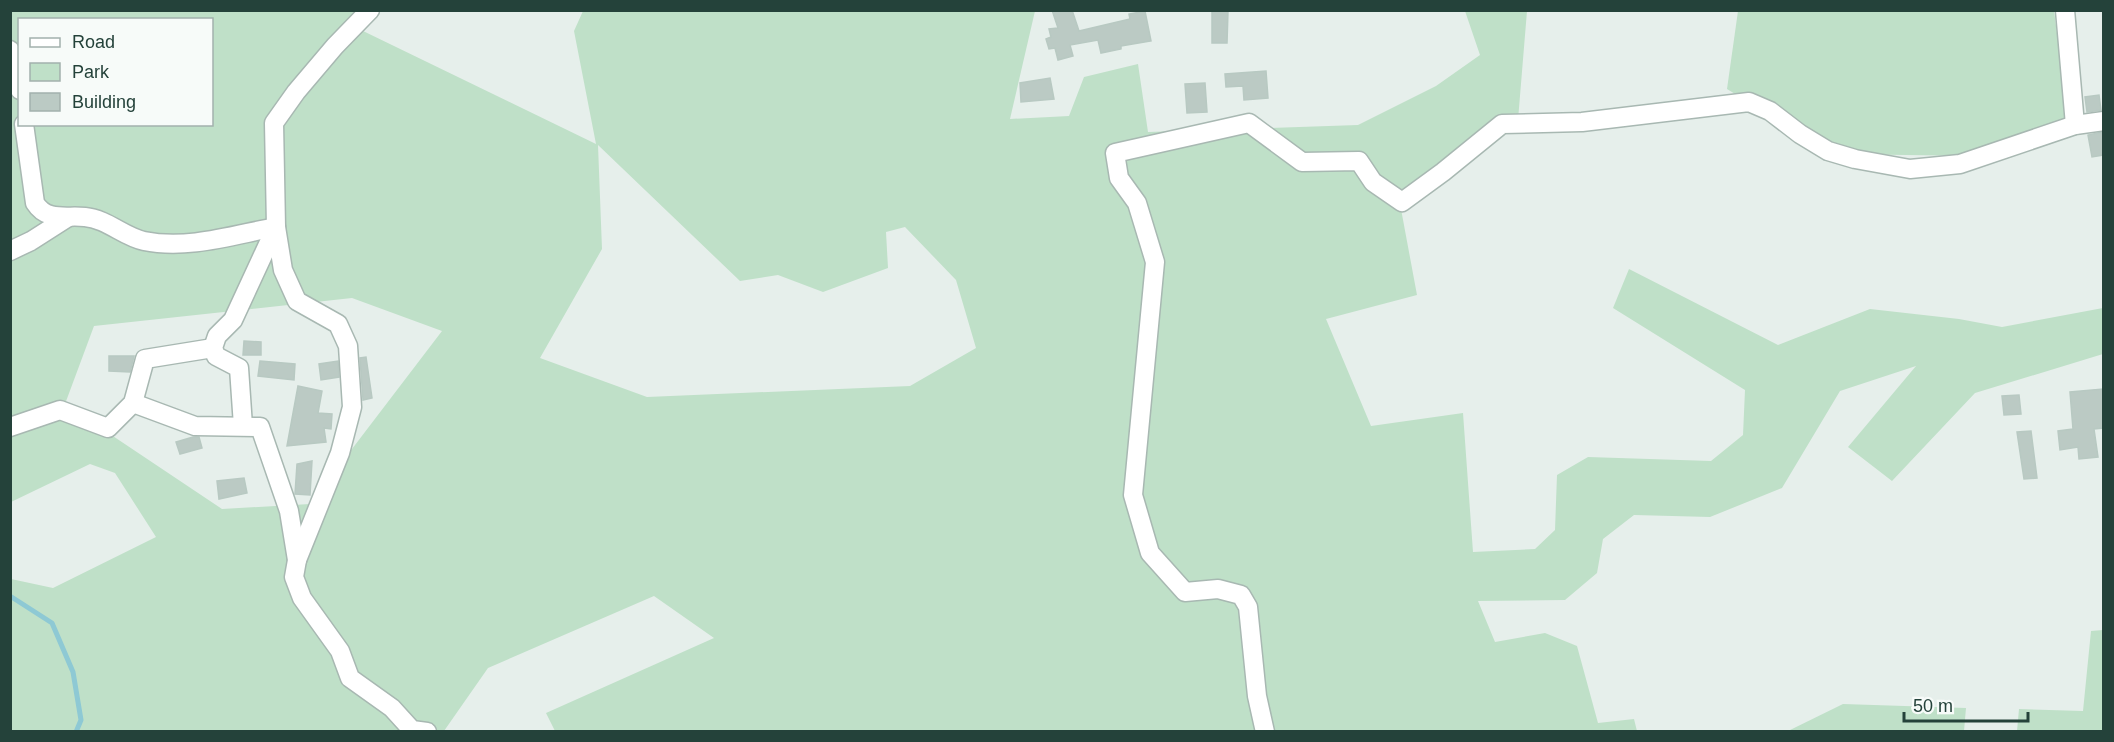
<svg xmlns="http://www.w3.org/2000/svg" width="2114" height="742" font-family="Helvetica,sans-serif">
<rect width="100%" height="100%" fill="#e6efeb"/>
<g fill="#bfe0c8" fill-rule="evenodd">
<path d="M11,11H369L361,30L596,144L574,31L583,11H1035L1010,119L1069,116L1084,77L1138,64L1148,132L1358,125L1436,86L1480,55L1465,11H1527L1518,120L1401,209L1417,295L1326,319L1371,426L1463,413L1473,552L1535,549L1555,530L1557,475L1588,457L1711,461L1743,435L1745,390L1613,308L1629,269L1778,345L1870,309L1959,319L2002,327L2103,308V354L1975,393L1892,481L1848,447L1916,366L1840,391L1782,488L1710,517L1634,515L1603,539L1597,573L1565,600L1478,601L1495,642L1545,633L1577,646L1598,723L1634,719L1637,731H555L546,713L714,638L654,596L488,668L444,731H11V579L53,588L156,537L115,473L90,464L11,502ZM20,20H212V124H20ZM598,145L740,281L778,275L823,292L888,268L886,232L905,227L956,280L976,348L910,386L647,397L540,358L602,249ZM352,298L442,331L310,504L222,509L65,404L94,326Z"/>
<polygon points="1738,11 2054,11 2070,132 1979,156 1833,154 1727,89"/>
<polygon points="2103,630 2103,731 2017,731 2019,709 2083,711 2091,631"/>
<polygon points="1843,704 1966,708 1964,731 1788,731"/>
</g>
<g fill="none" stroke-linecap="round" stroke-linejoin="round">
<polyline stroke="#8ec9d4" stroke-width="5" points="10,596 52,623 73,672 81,720 76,732"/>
</g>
<g fill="#bbcac4" stroke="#b8c9c2" stroke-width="1.5">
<polygon points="1052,10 1072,10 1079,31 1130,19 1129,14 1145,11 1151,41 1121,46 1121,49 1101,53 1098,40 1070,45 1073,56 1058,60 1055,48 1049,49 1046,39 1051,37 1049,29 1058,28"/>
<polygon points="1212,10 1228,11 1227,43 1212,43"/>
<polygon points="1266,71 1268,98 1244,100 1243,86 1226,87 1225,74"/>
<polygon points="1050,78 1054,99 1021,102 1020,83"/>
<polygon points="1205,83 1207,112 1187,113 1185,84"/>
<polygon points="2099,95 2101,110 2087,112 2085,97"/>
<polygon points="2103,132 2103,155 2092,157 2088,135"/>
<polygon points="244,341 261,342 261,355 243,355"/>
<polygon points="109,356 134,356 130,372 109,371"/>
<polygon points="366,357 372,398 363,400 360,358"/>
<polygon points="260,361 295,364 294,380 258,376"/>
<polygon points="338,361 339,377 321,380 319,364"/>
<polygon points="298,386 322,391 318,413 332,414 331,429 324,428 326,442 287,446"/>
<polygon points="2103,389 2103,428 2094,429 2098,457 2079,459 2078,447 2060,450 2058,431 2073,429 2070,392"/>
<polygon points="2019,395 2021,414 2004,415 2002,396"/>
<polygon points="2031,431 2037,478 2024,479 2017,432"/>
<polygon points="193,437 199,437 202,448 180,454 176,442"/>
<polygon points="312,461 310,495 295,494 297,464"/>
<polygon points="244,478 247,493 219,499 217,481"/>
</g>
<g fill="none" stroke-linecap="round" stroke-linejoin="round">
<g stroke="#a8b8b2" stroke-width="21">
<g id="minor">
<polyline points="2065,10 2075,125"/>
<polyline points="10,50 16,64 20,90"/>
<path d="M24,124L35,203C47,222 66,215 85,217C107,219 124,237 144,241C188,250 233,235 276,227L283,270L297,301L338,324L348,346L352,407L340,453L297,560"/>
<polyline points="10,251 31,241 67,218"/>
<polyline points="133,403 195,426 260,427 289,511 297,560 294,577 302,598 340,651 350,678 392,708 412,730 427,732"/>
<polyline points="243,426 239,368 216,356 213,348 217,336 233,320 276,227 274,123 296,92 335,46 370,10"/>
<polyline points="10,427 60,410 108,428 133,403 145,359 213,348"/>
<polyline points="1265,732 1257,696 1248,607 1241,595 1218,589 1185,592 1150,553 1133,495 1155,262 1137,203 1119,178 1115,153 1249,123 1302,162 1359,161 1373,182 1402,202 1443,172 1502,124 1582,122 1749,102 1770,111 1800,134 1828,151 1855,159 1910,169 1960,164 2075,125 2104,121"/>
</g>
</g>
<use href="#minor" stroke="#fff" stroke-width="18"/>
</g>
<rect width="2114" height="742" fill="none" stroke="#24423a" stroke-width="24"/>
<rect x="18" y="18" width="195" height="108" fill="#f7fbf9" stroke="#a3b1ad" stroke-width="1.5"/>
<rect x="30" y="38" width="30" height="9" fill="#ffffff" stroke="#a3b1ad" stroke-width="1.5"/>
<text x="72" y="48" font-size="18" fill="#24423a">Road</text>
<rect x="30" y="63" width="30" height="18" fill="#bfe0c8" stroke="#a3b1ad" stroke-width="1.5"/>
<text x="72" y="78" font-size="18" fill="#24423a">Park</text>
<rect x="30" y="93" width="30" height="18" fill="#bbcac4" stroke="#a3b1ad" stroke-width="1.5"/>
<text x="72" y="108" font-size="18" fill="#24423a">Building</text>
<path d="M1904 712v9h124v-9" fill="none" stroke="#24423a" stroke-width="3"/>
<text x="1913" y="712" font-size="18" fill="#24423a" stroke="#f7fbf9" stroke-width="4.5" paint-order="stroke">50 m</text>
</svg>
